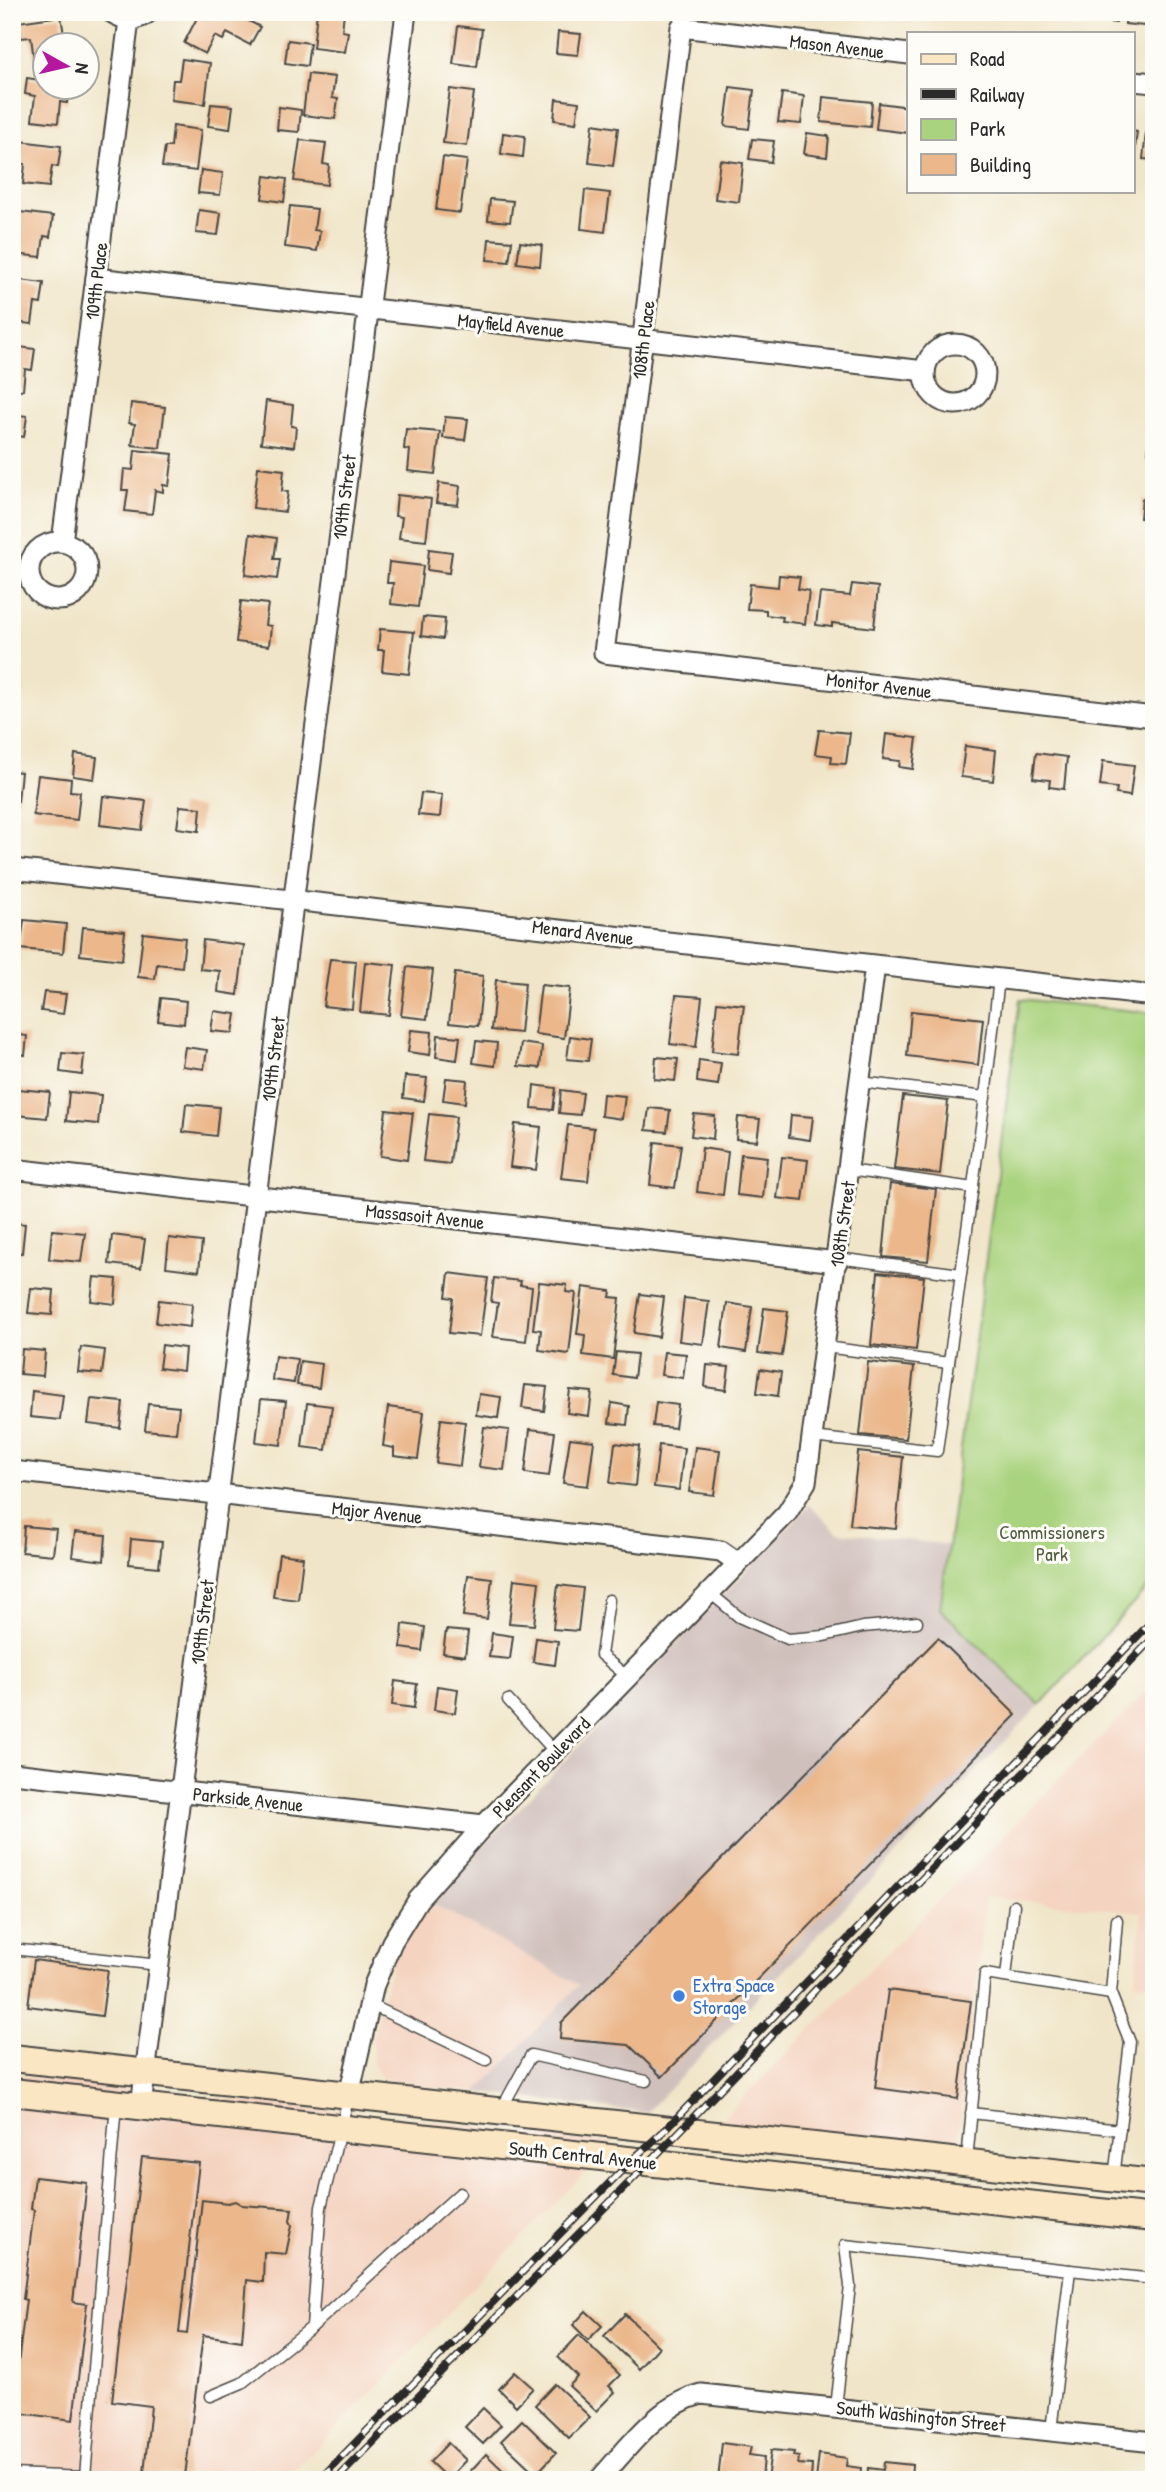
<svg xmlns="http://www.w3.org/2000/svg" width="1166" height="2492" font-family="'Patrick Hand',sans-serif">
<rect width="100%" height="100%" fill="#fdfcf7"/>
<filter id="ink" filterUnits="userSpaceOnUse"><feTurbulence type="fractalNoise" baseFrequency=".0143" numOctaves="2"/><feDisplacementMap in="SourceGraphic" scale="14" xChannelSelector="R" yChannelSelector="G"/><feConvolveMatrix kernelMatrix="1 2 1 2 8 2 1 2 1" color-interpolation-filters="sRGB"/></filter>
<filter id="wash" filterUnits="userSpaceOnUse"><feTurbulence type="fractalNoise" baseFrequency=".00686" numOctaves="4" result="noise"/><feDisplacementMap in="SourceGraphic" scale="28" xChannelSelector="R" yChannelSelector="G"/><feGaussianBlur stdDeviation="1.57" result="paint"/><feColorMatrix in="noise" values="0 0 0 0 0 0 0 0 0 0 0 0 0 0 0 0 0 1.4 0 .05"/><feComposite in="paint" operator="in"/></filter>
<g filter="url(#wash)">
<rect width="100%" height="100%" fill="#f0e5c8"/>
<g fill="#f4d3c0">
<polygon points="1154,1684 1154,1985 1135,1982 1142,1912 985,1897 957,2148 718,2123"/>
<polygon points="430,1902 579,1985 477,2092 395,2083 382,2079 373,2063 373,2034 393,1960"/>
<polygon points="12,2075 615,2142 319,2446 282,2480 12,2480"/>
</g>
<polygon fill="#d0c0bc" points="809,1505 838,1532 949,1545 941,1609 1040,1705 646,2113 477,2092 579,1985 430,1902"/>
<polygon fill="#aad37f" stroke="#6a7f55" stroke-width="2" points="1020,999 1154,1013 1154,1581 1040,1705 940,1609"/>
<g id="blocks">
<g fill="#ebb78b">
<polygon points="200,12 237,12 236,14 260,27 250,45 227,33 223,40 215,36 205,54 184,43"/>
<polygon points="317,12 344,12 342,31 348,32 345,52 313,48"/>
<polygon points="1057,12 1117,12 1116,23 1056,16"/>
<polygon points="1126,12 1154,12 1154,27 1125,24"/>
<polygon points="61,16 64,35 57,36 59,46 46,46 46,59 34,60 31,37 21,38 18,22"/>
<polygon points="458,26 482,29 477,67 453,64"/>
<polygon points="558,32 581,34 578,55 556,53"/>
<polygon points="288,40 310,43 307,66 285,63"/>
<polygon points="182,59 210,63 205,104 171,100 173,80 179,80"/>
<polygon points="308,74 335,77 332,98 338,99 335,119 303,115"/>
<polygon points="27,78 46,81 46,88 69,88 67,103 60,102 58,123 32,120 35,96 25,94"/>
<polygon points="730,87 754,90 749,129 725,126"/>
<polygon points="450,89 474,92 467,146 443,143"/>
<polygon points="782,93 804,96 801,124 778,122"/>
<polygon points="823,97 872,102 870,127 821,122"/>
<polygon points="556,99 579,102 576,123 554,120"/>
<polygon points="879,103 909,107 909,133 876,129"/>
<polygon points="211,104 233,106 230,129 208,126"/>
<polygon points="279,107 301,110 299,132 277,130"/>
<polygon points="593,124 618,128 613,166 589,163"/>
<polygon points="173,126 201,130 196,171 162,167 165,147 171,147"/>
<polygon points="1133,131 1137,132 1134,155 1133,155"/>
<polygon points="503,133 525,136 523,157 501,154"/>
<polygon points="807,133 829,136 827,157 804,154"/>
<polygon points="1146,133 1154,134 1154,160 1143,159"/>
<polygon points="752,139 774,141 771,162 749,159"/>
<polygon points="12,140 61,146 58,167 52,166 49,187 23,184 25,164 12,162"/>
<polygon points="300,140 326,143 323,164 329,165 327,185 294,181"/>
<polygon points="443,157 467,160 460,213 436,210"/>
<polygon points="720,160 743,163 739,202 715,199"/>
<polygon points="201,170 223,173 220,195 198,193"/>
<polygon points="265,176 287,179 284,202 262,199"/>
<polygon points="585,190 610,193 605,232 581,229"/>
<polygon points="490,199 513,201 510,222 488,220"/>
<polygon points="290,206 317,209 314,230 320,231 317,251 285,247"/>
<polygon points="199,210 221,213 218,235 196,233"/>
<polygon points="12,211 53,216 50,237 44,236 41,257 15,254 17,234 12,233"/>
<polygon points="489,239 512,241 509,262 487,260"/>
<polygon points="520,242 542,245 540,266 517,263"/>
<polygon points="12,279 44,283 41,304 35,303 32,324 12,322"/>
<polygon points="12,346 35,349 32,370 25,369 23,390 12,389"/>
<polygon points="266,401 293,405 291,426 296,427 294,447 261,443"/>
<polygon points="131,403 165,407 160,448 132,445 135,424 129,423"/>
<polygon points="12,414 27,416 24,437 18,436 15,457 12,457"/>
<polygon points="445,417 468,419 465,440 443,438"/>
<polygon points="406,429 440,432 435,474 408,471 410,450 404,449"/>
<polygon points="1150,435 1154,435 1154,454 1148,453"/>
<polygon points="135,450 173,454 169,486 163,485 163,492 155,490 152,514 125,511 128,490 122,490 124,469 133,470"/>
<polygon points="258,467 284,470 282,491 288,492 285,512 253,508"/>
<polygon points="439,483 460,486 458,505 436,503"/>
<polygon points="397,495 431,499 426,541 399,538 402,517 395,516"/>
<polygon points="1142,499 1154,501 1154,519 1140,518"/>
<polygon points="250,534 277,538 274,559 280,559 277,579 245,575"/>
<polygon points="429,549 452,552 449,573 427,570"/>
<polygon points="389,562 423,566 418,607 391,604 393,583 387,583"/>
<polygon points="779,575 800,577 798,589 809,591 805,624 782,621 783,617 766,615 766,610 747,609 750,584 778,587"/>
<polygon points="852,584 878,587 874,628 832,623 832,627 816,625 820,593 850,596"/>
<polygon points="241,601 268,604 265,625 271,626 269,646 236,642"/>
<polygon points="423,617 445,619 443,639 421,636"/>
<polygon points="380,629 414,632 409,674 382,671 384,650 378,650"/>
<polygon points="819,730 850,733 846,764 831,763 832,756 815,754"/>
<polygon points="886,734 917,738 913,769 899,767 900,761 883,759"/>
<polygon points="965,746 996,750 993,781 961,777"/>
<polygon points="1036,753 1067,757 1064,789 1049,787 1050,780 1033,778"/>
<polygon points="75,754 97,757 94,779 73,776"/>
<polygon points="1103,761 1134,765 1130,796 1116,794 1117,788 1100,786"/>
<polygon points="12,771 21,772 18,801 12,800"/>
<polygon points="38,775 71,779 70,791 80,792 77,820 33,815"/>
<polygon points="421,793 442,795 440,817 418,815"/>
<polygon points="103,796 146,801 142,830 100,825"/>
<polygon points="180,806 201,808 199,831 177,828"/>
<polygon points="24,920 66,924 63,953 20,949"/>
<polygon points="83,927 125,931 122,960 80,955"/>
<polygon points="143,933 185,938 182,967 157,964 155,979 138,977"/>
<polygon points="203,940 244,945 238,995 218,992 220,971 200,969"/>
<polygon points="330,959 356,961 352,1009 323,1006"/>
<polygon points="365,962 395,965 389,1015 360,1012"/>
<polygon points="407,967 433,970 427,1019 401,1016"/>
<polygon points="455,973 483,976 478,1026 449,1023"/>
<polygon points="496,980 525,983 520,1033 491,1030"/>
<polygon points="541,985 570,988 564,1038 535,1034"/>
<polygon points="44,992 66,994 63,1014 41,1011"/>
<polygon points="676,995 702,997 696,1047 670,1044"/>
<polygon points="161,998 186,1001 184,1024 158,1021"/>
<polygon points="717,1002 744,1005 738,1054 712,1051"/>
<polygon points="214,1011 236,1014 233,1033 211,1031"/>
<polygon points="911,1011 983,1019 978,1065 907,1056"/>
<polygon points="411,1030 432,1032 430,1055 408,1052"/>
<polygon points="12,1034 27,1036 25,1055 12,1053"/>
<polygon points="438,1035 460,1037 457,1060 436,1057"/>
<polygon points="570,1036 591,1039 588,1061 567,1059"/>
<polygon points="476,1041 497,1043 495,1066 473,1063"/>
<polygon points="521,1043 542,1046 540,1068 518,1066"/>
<polygon points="185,1047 207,1050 204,1069 182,1066"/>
<polygon points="62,1053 84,1055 82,1075 60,1072"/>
<polygon points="656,1057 678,1059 675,1081 654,1079"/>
<polygon points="699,1060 721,1063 718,1085 697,1082"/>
<polygon points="405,1076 427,1078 424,1101 403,1098"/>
<polygon points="446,1078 467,1080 465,1103 443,1100"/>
<polygon points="534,1085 556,1088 553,1110 532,1108"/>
<polygon points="18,1089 50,1092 47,1118 16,1115"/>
<polygon points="561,1090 583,1093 580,1115 559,1113"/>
<polygon points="69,1092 101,1095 98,1124 66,1121"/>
<polygon points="603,1094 625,1096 622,1119 601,1116"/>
<polygon points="903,1096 948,1101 940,1174 894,1169"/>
<polygon points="186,1104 219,1107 216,1136 183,1132"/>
<polygon points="649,1108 670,1110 667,1132 646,1130"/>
<polygon points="386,1110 413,1113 407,1160 380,1156"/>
<polygon points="429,1114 456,1117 450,1164 423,1161"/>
<polygon points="694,1114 715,1116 713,1139 691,1136"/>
<polygon points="791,1115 813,1117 810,1140 789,1137"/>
<polygon points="738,1117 760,1119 757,1141 736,1139"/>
<polygon points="515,1124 541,1127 536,1170 510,1167"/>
<polygon points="568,1125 594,1128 588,1181 561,1178"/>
<polygon points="655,1142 681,1145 675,1188 650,1185"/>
<polygon points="702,1148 728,1152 723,1195 697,1192"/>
<polygon points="741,1154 767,1157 763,1198 737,1195"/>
<polygon points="782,1157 808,1160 803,1201 777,1198"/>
<polygon points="890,1184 936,1189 928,1261 883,1257"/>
<polygon points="12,1223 25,1224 22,1253 12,1252"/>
<polygon points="52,1230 85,1233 81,1262 49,1259"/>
<polygon points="112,1235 145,1239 141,1268 109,1264"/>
<polygon points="169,1238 202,1242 199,1271 166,1267"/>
<polygon points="878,1272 924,1277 916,1350 871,1345"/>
<polygon points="449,1273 488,1278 480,1336 449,1333 453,1298 446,1297"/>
<polygon points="94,1277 117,1279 115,1304 91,1301"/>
<polygon points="494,1278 521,1281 520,1285 532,1287 526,1341 493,1337 498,1303 491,1302"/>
<polygon points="539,1282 567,1285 566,1292 576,1293 569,1354 539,1350 541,1330 533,1329"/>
<polygon points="583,1287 611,1291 610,1297 620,1298 613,1359 583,1355 585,1335 577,1334"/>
<polygon points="31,1288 54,1290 52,1315 28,1313"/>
<polygon points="640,1294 664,1297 659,1337 634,1333"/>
<polygon points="684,1298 709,1301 703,1344 679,1341"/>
<polygon points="159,1300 192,1304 190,1327 156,1323"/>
<polygon points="727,1303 752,1307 746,1352 721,1348"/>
<polygon points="764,1308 788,1311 782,1356 758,1353"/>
<polygon points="162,1345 185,1348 183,1371 159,1368"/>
<polygon points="81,1347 105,1350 102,1374 78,1372"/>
<polygon points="22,1349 45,1351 43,1376 20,1374"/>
<polygon points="616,1352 637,1354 634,1378 613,1375"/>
<polygon points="664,1352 686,1354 683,1378 661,1375"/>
<polygon points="275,1356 297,1359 294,1383 272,1380"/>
<polygon points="300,1361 322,1364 319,1388 297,1385"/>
<polygon points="868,1362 914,1367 906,1439 860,1435"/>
<polygon points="707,1365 729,1367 726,1390 705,1387"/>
<polygon points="760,1369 781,1372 778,1396 757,1393"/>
<polygon points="525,1385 547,1387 544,1411 522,1408"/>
<polygon points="570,1390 592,1392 589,1416 567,1413"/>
<polygon points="32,1391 63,1395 60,1420 30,1417"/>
<polygon points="479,1394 501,1397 498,1418 476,1415"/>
<polygon points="91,1399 123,1402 120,1428 88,1424"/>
<polygon points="261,1399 286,1401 281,1445 256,1442"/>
<polygon points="656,1402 678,1405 675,1428 653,1426"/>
<polygon points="307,1403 332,1406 326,1450 302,1447"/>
<polygon points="612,1403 629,1406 627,1425 609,1423"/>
<polygon points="148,1404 179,1407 176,1433 145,1430"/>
<polygon points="388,1407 424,1412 418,1459 394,1456 394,1448 383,1446"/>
<polygon points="441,1419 465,1422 460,1466 436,1463"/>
<polygon points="484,1427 509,1430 504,1470 479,1467"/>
<polygon points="530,1429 555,1432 549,1476 525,1473"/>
<polygon points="570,1438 594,1441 588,1486 563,1483"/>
<polygon points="615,1443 639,1446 635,1486 610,1483"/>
<polygon points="659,1445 684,1448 679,1490 654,1487"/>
<polygon points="695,1447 720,1450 714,1495 689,1492"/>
<polygon points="858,1452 903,1457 896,1529 850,1525"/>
<polygon points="24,1526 56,1529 53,1555 22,1552"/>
<polygon points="75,1532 106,1535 104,1561 72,1557"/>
<polygon points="131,1539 162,1542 159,1567 129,1564"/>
<polygon points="279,1554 303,1557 298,1600 273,1597"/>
<polygon points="468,1575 492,1578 487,1619 463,1616"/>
<polygon points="514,1579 539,1582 534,1625 509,1623"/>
<polygon points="558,1585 583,1588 578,1631 553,1629"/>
<polygon points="403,1624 425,1627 422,1651 401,1648"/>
<polygon points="446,1630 468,1632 465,1656 443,1653"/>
<polygon points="492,1633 513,1636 510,1659 489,1657"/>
<polygon points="536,1638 558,1641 555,1665 533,1662"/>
<polygon points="938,1638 1016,1715 662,2077 629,2045 560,2039 561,2023"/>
<polygon points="395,1681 417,1684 414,1708 392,1705"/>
<polygon points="437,1686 458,1689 455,1713 434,1710"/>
<polygon points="34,1960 108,1970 102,2016 28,2006"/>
<polygon points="888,1990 971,2001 958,2099 875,2088"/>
<polygon points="142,2157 199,2163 179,2333 187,2334 202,2200 228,2203 235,2201 242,2205 292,2209 290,2221 292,2225 286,2254 264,2252 263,2282 247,2280 242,2341 203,2335 185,2476 144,2473 151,2406 112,2401"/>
<polygon points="35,2177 87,2183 73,2302 87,2304 73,2420 12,2412 26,2300 23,2299 34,2210 31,2209"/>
<polygon points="586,2311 602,2326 588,2340 573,2325"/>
<polygon points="625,2314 659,2347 639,2369 604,2336"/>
<polygon points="579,2335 620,2375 609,2386 615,2392 596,2411 569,2386 578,2377 558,2357"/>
<polygon points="515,2372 533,2388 516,2406 499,2389"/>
<polygon points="555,2384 590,2417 569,2438 535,2405"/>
<polygon points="483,2408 501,2425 483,2444 465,2427"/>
<polygon points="522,2420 556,2453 536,2474 501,2441"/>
<polygon points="448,2443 466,2460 448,2479 430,2462"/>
<polygon points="722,2443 751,2447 749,2455 764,2457 762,2480 718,2480"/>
<polygon points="771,2450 794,2452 793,2456 799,2457 798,2464 812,2465 811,2480 767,2480"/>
<polygon points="486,2454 513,2480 471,2480 466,2476"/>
<polygon points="819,2454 847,2458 846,2466 861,2468 860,2480 816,2480"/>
<polygon points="884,2462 912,2465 911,2480 867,2480 868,2468 883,2470"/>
<polygon points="981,2473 1009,2476 1009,2480 980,2480"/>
</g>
</g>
</g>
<g filter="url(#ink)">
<use href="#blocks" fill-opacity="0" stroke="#494743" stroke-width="2"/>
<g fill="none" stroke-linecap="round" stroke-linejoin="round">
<g stroke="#494743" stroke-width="13">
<g id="lane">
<polyline points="985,1097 999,979"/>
<polyline points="849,1170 973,1188"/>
<polyline points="837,1258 961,1274"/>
<polyline points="825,1347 949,1363"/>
<polyline points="812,1437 937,1451 985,1097 860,1082"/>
<polyline points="709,1592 739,1617 788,1639 824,1636 863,1627 917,1622"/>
<polyline points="609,1600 601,1655 629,1678"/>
<polyline points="508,1700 555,1752"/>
<polyline points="12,1949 159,1965"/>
<polyline points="1006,1977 1014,1905"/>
<polyline points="1111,1994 1117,1920"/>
<polyline points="369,2004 486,2060"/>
<polyline points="349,2095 321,2207 312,2327 460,2193"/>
<polyline points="502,2108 531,2055 646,2081"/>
<polyline points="971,2113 1120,2130"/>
<polyline points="967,2160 985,1974 1111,1994 1130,2042 1114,2178"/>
<polyline points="1070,2270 1154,2279"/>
<polyline points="211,2396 242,2383 312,2327"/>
<polyline points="836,2407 850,2286 845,2245 1070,2270 1051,2431"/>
<polyline points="12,2474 85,2477 116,2104"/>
</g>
</g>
<g stroke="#494743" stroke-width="23">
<g id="street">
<path d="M111,12C124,21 137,22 149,12"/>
<polyline points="909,54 681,27 604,653 1154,717"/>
<polyline points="1133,81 1154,83"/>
<polyline points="96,278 925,371"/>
<circle cx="955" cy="374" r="30"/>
<polyline points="62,542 129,20"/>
<circle cx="58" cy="571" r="29"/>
<polyline points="12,869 1154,996"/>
<polyline points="12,1169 837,1262"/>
<polyline points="12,1471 721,1551 738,1563"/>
<polyline points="12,1773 484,1825"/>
<polyline points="349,2095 374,1985 392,1942 418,1900 484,1825 787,1513 806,1482 875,966"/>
<polyline points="141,2106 406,12"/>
<path d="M599,2480C628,2448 658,2405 701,2394L1154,2442"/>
</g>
</g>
<g stroke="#494743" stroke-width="30">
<g id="secondary">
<polyline points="12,2058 1154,2183"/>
<polyline points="12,2092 1154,2218"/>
</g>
</g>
<use href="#lane" stroke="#fff" stroke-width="10"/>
<use href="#street" stroke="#fff" stroke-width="19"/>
<use href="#secondary" stroke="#fbe6c4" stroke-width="26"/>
<g stroke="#2b2b2b" stroke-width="8">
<g id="rail">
<polyline points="319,2480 632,2160 665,2130 1154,1619"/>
<polyline points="336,2480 680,2131 1154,1637"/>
</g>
</g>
<use href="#rail" stroke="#fdfcf7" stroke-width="5" stroke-dasharray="16" stroke-linecap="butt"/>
</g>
</g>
<circle fill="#3f7fe0" stroke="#fdfcf7" stroke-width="2.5" cx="679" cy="1996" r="7"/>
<g text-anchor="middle" stroke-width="6" stroke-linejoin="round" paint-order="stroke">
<g font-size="19" fill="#2b2b2b" stroke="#fdfcf7">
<text transform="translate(837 46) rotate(7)" y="7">Mason Avenue</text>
<text transform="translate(96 281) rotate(-83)" y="7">109th Place</text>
<text transform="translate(511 325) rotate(6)" y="7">Mayfield Avenue</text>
<text transform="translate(643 340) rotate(-83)" y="7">108th Place</text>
<text transform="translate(344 497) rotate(-83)" y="7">109th Street</text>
<text transform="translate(879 685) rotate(7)" y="7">Monitor Avenue</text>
<text transform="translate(583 932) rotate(7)" y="7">Menard Avenue</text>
<text transform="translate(273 1059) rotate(-83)" y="7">109th Street</text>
<text transform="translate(425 1216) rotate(6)" y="7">Massasoit Avenue</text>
<text transform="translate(842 1224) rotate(-82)" y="7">108th Street</text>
<text transform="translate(377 1512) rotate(6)" y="7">Major Avenue</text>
<text transform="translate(202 1622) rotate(-83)" y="7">109th Street</text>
<text transform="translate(541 1767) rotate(-46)" y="7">Pleasant Boulevard</text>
<text transform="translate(248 1799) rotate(6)" y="7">Parkside Avenue</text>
<text transform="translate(583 2155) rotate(6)" y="7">South Central Avenue</text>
<text transform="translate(921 2416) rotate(6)" y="7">South Washington Street</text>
</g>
<g font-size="19" fill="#515d44" stroke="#fdfcf7">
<text x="1052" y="1539">Commissioners<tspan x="1052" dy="22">Park</tspan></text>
</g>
<g font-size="19" fill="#366cbe" stroke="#fdfcf7" text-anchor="start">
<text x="693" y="1992">Extra Space<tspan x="693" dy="22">Storage</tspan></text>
</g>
</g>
<rect width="1166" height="2492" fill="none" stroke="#fdfcf7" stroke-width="42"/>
<rect x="907" y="32" width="228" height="161" fill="#fdfcf7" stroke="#a9a8a5" stroke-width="2"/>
<rect x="921" y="54" width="35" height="10" fill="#fbe6c4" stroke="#a9a8a5" stroke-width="2"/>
<text x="970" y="66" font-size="21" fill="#2b2b2b">Road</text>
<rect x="921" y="89" width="35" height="10" fill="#2b2b2b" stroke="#a9a8a5" stroke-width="2"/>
<text x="970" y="102" font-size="21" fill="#2b2b2b">Railway</text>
<rect x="921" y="119" width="35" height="21" fill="#aad37f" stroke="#a9a8a5" stroke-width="2"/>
<text x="970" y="136" font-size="21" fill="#2b2b2b">Park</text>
<rect x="921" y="154" width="35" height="21" fill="#ebb78b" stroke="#a9a8a5" stroke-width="2"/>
<text x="970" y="172" font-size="21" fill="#2b2b2b">Building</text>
<g transform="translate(66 66) rotate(98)"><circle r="33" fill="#fdfcf7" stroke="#a9a8a5" stroke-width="2"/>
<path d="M0-5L12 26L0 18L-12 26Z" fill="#b5179e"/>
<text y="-10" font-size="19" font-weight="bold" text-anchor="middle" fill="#2b2b2b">N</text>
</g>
</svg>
